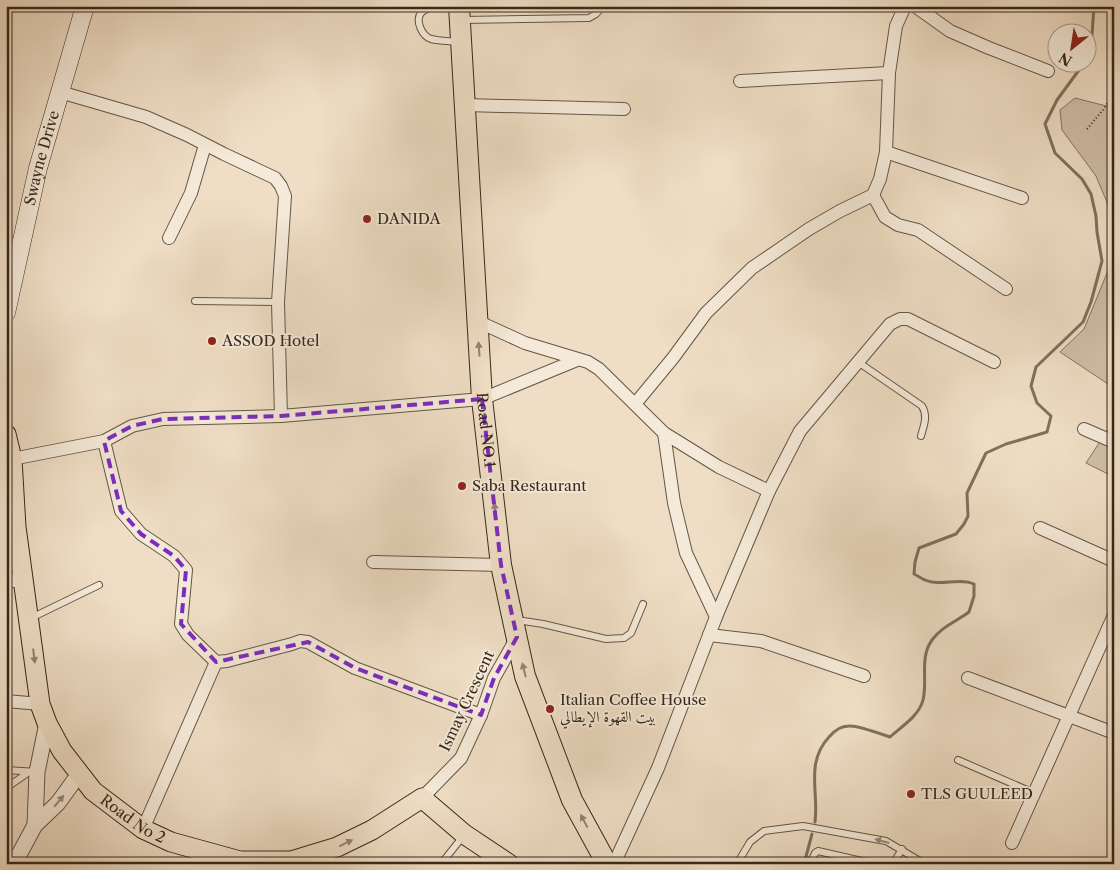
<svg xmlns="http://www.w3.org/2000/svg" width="1120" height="870" font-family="'Libre Caslon Text',Amiri,serif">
<rect width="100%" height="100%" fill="#efdec5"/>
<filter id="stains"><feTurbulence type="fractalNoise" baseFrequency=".004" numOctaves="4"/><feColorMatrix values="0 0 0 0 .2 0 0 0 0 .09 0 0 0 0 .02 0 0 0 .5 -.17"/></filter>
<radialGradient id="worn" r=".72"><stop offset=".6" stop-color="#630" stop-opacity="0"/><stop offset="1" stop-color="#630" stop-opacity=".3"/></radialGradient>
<g fill="#d0bfa8" stroke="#837462">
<polygon points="1075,98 1114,108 1114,219 1096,176 1062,130 1060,110"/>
<polygon points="1114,256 1114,388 1060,352 1084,329"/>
<polygon points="1114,420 1114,477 1086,463"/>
</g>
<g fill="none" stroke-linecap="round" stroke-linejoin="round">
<g stroke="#7f705f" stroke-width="3">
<polyline points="1088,46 1092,35 1094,6"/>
<path d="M815,822C819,792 805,763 829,737C834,731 840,726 849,726C857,725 881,734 890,737C901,727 919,716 923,700C928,680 919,658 932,640C941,627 957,621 969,612L974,596V584C958,577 941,587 925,580C922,579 918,576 914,574L915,562L919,548L956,534L964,524L968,516L967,493L986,453L1006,444L1047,432L1051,416L1037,403L1031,386L1036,367L1083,322L1091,302L1102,261L1097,232L1096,216L1091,194L1082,179L1055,153L1045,124L1057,100L1079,70L1081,62"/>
<polyline points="804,864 812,834"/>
</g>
<g stroke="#645646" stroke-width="8">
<g id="service">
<path d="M435,6C430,8 424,9 421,13C415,21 422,36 431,39C439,41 450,41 459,42"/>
<polyline points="462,20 589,18 596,14 602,7"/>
<polyline points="195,301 278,302"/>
<path d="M858,362L922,406C928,416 924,425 921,436"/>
<polyline points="31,618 99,585"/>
<polyline points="517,620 543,624 606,639 624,638 631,633 643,604"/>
<polyline points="958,760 1034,793"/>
<polyline points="6,770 37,772"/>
<polyline points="6,788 29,772"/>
<polyline points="441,864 464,835"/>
<polyline points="737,864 750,842 764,831 803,826 886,841 925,864"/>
<polyline points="810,864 815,853 818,851 875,864"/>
<polyline points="893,864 902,849"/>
</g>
</g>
<g stroke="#645646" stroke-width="14">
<g id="minor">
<polyline points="915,6 950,31 989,48 1048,71"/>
<polyline points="740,81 889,73"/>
<polyline points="60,92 146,117 187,135 224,154 275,178 281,186 285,196 278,302 281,416"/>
<polyline points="465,105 624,109"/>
<polyline points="886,152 1022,198"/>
<polyline points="873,195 885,217 898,225 918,230 1006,289"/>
<polyline points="169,238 191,193 205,145"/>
<polyline points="477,321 525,343 588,362 599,369 664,433 719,467 769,491"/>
<polyline points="635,404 673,358 706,313 752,268 809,229 840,211 873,195 880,179 886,152 889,73 896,26 905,6"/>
<polyline points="1084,429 1114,442"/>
<polyline points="664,433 674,503 686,553 716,617"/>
<polyline points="104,441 121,511 141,534 174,556 186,570 181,624 188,635 216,662 227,661 292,644 300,641 308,642 355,668 481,715"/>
<polyline points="12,459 104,441 132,426 163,419 281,416 482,399 577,360"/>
<polyline points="1040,528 1114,561"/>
<polyline points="373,562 501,565"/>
<polyline points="6,580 24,582"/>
<polyline points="709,635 761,641 864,676"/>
<polyline points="968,678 1114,733"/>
<polyline points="6,701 40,704"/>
<polyline points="422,798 461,758 481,715 494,678 517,637"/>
<polyline points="143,829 216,662"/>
<polyline points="1012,843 1114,615"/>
<polyline points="614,864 658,768 716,617 769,491 800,431 890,324 900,319 908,319 994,362"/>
</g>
</g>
<g stroke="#645646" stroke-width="17">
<g id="tertiary">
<polyline points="35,825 37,772 47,723"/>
<polyline points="14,864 35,825 58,803 79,774"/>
</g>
</g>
<g stroke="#36281c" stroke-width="19">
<g id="secondary">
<path id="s1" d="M6,313L38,168L85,6"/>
</g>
</g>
<g stroke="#36281c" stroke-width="21">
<g id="primary">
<path id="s2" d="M6,434L12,459L16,527L40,704L47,723L62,751L93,791L143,829L171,842L240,861H291L337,847L372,830L422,798L464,834L509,864"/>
</g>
</g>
<g stroke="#36281c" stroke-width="22">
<g id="trunk">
<path id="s3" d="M459,6L482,399L501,565L525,676L572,800L607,864"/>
</g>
</g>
<polyline stroke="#36281c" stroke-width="2" stroke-dasharray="1 2.5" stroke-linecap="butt" points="1087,129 1103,110 1114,93"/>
<use href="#service" stroke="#f5ead9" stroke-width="6"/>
<use href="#minor" stroke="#f5ead9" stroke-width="12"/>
<use href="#tertiary" stroke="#f5ead9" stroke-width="15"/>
<use href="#secondary" stroke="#f5ead9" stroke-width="18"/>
<use href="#primary" stroke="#efdec5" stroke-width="19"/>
<use href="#trunk" stroke="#efdec5" stroke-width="20"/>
</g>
<defs><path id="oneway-solid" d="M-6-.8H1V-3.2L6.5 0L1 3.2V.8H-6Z" transform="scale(1.25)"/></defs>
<g fill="#928370">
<use href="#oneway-solid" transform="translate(479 349) rotate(-94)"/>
<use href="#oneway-solid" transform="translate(495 510) rotate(-96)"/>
<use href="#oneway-solid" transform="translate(34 656) rotate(83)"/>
<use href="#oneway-solid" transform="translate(524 670) rotate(-104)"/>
<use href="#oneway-solid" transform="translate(584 821) rotate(-118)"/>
<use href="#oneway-solid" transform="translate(346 843) rotate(-26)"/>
</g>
<g fill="#96897a">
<use href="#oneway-solid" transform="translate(59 801) rotate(-50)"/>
<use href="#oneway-solid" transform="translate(882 841) rotate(-165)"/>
</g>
<path fill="none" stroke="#7b2cbf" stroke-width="4" stroke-dasharray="10 6" stroke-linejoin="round" d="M482,399L501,565L517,637L494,678L481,715L355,668L308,642L216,662L181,624L186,570L174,556L141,534L121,511L104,441L132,426L163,419L281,416Z"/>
<g fill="#8f2418" stroke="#f5ead9" stroke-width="2">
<circle cx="367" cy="219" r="5"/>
<circle cx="212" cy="341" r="5"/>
<circle cx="462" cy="486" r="5"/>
<circle cx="550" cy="709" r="5"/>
<circle cx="911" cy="794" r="5"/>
</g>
<g text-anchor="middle" stroke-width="4" stroke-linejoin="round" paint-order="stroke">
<g font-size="15" fill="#36281c" stroke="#f5ead9">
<text dy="5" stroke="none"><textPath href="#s1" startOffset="159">Swayne Drive</textPath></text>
<text dy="5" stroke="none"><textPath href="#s3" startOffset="425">Road NO.1</textPath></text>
<text transform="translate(467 701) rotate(-65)" y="5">Ismay Crescent</text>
<text dy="5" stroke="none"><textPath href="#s2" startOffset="424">Road No 2</textPath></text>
</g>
<g font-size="15" fill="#36281c" stroke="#f5ead9" text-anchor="start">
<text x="377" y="224">DANIDA</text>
<text x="222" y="346">ASSOD Hotel</text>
<text x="472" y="491">Saba Restaurant</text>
<text x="560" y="705">Italian Coffee House<tspan x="560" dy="17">بيت القهوة الإيطالي</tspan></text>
<text x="921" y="799">TLS GUULEED</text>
</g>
</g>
<rect width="1120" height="870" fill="none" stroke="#efdec5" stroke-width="25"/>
<rect x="8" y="8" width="1105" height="855" fill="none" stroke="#36281c" stroke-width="2.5"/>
<rect x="12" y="12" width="1095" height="845" fill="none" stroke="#36281c"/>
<g transform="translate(1072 48) rotate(210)"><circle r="24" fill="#f5ead9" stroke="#a99c8d"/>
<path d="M0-4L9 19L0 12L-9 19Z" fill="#8f2418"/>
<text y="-8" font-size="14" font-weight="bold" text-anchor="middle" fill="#36281c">N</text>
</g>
<rect width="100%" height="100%" filter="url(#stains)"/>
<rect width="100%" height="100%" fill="url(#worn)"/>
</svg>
